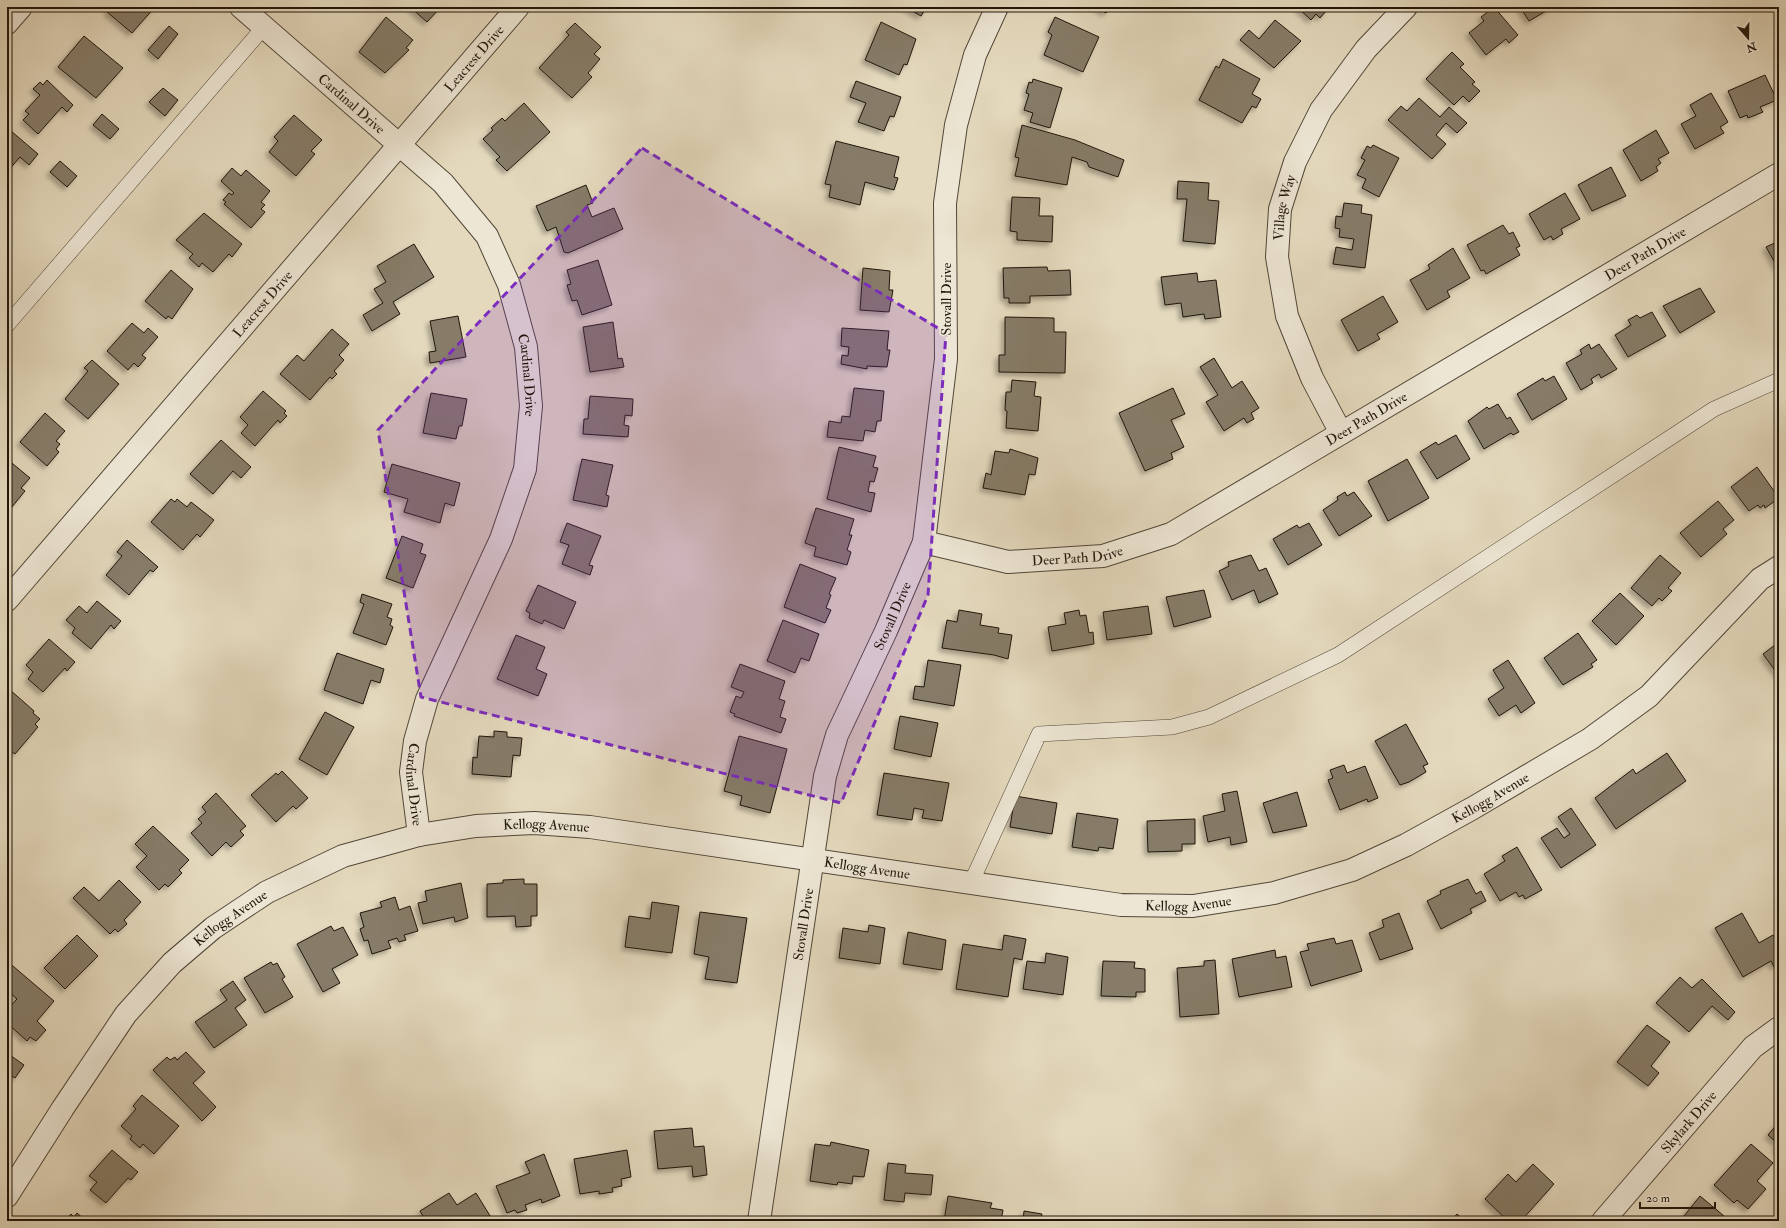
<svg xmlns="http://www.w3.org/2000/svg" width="1786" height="1228" font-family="'IM FELL Double Pica',serif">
<defs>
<filter id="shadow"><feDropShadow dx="-3.5" dy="3.5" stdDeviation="2" flood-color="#0004"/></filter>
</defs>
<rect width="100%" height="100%" fill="#e4d9bd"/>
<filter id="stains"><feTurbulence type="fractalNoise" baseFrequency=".005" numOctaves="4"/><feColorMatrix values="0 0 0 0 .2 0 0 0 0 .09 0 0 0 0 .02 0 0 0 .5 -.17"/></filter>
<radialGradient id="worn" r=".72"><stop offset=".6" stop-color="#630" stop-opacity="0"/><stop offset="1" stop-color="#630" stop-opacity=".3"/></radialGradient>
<g fill="#867b68" stroke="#20160c" filter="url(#shadow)">
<polygon points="110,7 155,7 132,33 107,12"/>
<polygon points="410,7 441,7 427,22"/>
<polygon points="905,7 927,7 921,16"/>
<polygon points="1096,7 1110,7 1106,13"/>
<polygon points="1297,7 1325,7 1328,9 1320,18 1316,14 1311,20"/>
<polygon points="1494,7 1518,35 1509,43 1506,39 1486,55 1469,33 1484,21 1481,17"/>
<polygon points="1520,7 1553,7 1529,21"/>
<polygon points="386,17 413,40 406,48 409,50 385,73 359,52"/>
<polygon points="1055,17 1099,37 1083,72 1044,55 1052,35 1048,32"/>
<polygon points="1275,20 1301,41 1274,68 1240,40 1249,30 1259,39"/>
<polygon points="881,22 916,39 907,65 904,64 899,75 865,60"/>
<polygon points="575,23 601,47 594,54 600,59 588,73 592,77 572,98 539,68 569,35 566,32"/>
<polygon points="169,26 178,34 158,59 148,50"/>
<polygon points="84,36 123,68 96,98 58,67"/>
<polygon points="1452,52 1464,64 1460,67 1475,82 1472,84 1480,91 1469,102 1463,96 1454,105 1426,79"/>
<polygon points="1223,59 1260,79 1252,94 1261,99 1256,108 1252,106 1242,123 1199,100 1216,66 1219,68"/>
<polygon points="1765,75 1777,100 1760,107 1763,112 1748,118 1747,115 1740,118 1728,91"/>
<polygon points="1033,79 1062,88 1050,128 1030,122 1033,113 1024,110 1029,94 1026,93 1029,82 1032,83"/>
<polygon points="47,80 73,105 67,112 62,107 38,134 23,120 29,114 25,111 40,95 33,89 40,82 43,85"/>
<polygon points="856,81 901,97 894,117 890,116 884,131 858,122 866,103 850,97"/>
<polygon points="163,88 178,100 165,116 149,102"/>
<polygon points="1711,93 1728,122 1720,127 1724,133 1695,149 1681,124 1696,116 1690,105"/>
<polygon points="1419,98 1440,117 1449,107 1467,123 1457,133 1446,123 1436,135 1446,144 1432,159 1388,120 1401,106 1407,111"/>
<polygon points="524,103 550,132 507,171 496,160 500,157 483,139 493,130 491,128 502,118 505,121"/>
<polygon points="102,114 119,129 110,139 93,125"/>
<polygon points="294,115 322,140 311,151 315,154 296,176 269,152 278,141 274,137"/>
<polygon points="1022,125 1075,140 1124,160 1118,177 1089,167 1087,162 1072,157 1067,185 1015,176 1019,158 1015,157"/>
<polygon points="1656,130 1669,153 1658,159 1661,163 1656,167 1658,171 1641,181 1623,150"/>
<polygon points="11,131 38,154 29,165 20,157 7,172 7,136"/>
<polygon points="836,141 899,157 894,177 898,178 894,190 865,182 860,205 829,197 831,185 825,184"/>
<polygon points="1373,145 1399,158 1379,197 1362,188 1366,179 1357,175 1365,160 1361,158 1367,146 1371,148"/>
<polygon points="60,161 77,176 67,187 50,172"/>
<polygon points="1611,167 1626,196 1592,211 1578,185"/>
<polygon points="232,168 241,176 246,170 270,191 261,202 265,205 261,209 265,212 251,228 224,204 226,202 223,200 229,193 232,195 234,193 221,181"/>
<polygon points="1178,181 1209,183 1208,200 1219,201 1215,244 1183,241 1187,199 1177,199"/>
<polygon points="586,185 593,203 587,205 592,217 614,208 623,229 568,253 564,252 556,227 547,231 536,206"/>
<polygon points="1565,193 1580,219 1561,229 1563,234 1553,240 1551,236 1544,240 1529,214"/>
<polygon points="1012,197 1040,198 1039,216 1053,216 1052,242 1017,240 1017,232 1010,231"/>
<polygon points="1344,203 1362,205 1361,213 1372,215 1365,268 1333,264 1336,247 1352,250 1354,239 1339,237 1340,229 1335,228 1336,216 1342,217"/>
<polygon points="204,213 242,244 232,257 229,254 213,272 202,263 199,267 189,258 193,254 176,240"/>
<polygon points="1503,225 1509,234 1513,232 1520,246 1516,248 1520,255 1486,274 1484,270 1481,271 1467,245"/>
<polygon points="1779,241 1779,270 1766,247"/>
<polygon points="414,244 434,277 393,302 400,314 372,331 363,315 383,303 374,289 386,282 377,266"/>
<polygon points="1453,248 1470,278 1447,291 1450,297 1427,310 1410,280 1430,269 1428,265"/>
<polygon points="598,260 612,305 582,315 577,300 572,301 567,285 571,284 567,270"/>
<polygon points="1047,267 1048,271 1070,270 1071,295 1030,296 1030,303 1009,303 1009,298 1004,298 1003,268"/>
<polygon points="863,268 890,271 889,290 893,290 889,312 860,310"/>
<polygon points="171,270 193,289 172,319 168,316 166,319 145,301"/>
<polygon points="1197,273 1198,282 1216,280 1221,317 1205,319 1204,314 1183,317 1181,303 1165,305 1161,277"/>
<polygon points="1700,288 1715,312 1680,333 1663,306"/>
<polygon points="1383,296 1398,322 1377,334 1380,339 1358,351 1341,320"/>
<polygon points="1652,312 1666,336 1628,357 1615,335 1631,325 1628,320 1637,315 1640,318"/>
<polygon points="458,316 466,357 430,363 429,352 436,351 430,321"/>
<polygon points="1005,317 1054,318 1054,332 1066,332 1065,373 999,372 999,355 1005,355"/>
<polygon points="613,322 618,359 622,358 624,367 590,372 583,327"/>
<polygon points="132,323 144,333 148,328 158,337 142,355 146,358 138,367 134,363 128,370 107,351"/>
<polygon points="842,328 889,331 887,350 890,350 887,367 867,366 867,369 841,364 842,355 848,356 849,347 841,346"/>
<polygon points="332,329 349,344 339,355 344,360 334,371 337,374 332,379 330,377 310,400 280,374 297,355 304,361"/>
<polygon points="1589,344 1591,349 1599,344 1617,369 1601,378 1599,374 1591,379 1593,383 1581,390 1566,363 1582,354 1580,350"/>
<polygon points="1214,358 1232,388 1242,381 1259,408 1251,413 1254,419 1247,423 1244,418 1224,431 1206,402 1218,395 1200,367"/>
<polygon points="92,360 119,384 88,419 65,399 88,371 84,368"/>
<polygon points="1554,376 1567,399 1532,420 1517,394 1543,378 1545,381"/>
<polygon points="1012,380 1036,382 1034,396 1041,397 1038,431 1006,428 1007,411 1005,410 1006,392 1011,392"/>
<polygon points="854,388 884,391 881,421 877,421 875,432 865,430 863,441 827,437 829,421 841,423 842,416 850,417"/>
<polygon points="1173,388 1185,414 1171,420 1184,447 1171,453 1173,459 1145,471 1119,413"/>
<polygon points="263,391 286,411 284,413 287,416 280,423 278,420 255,446 241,433 248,425 240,417"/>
<polygon points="431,393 467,399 462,426 459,426 456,439 423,433"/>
<polygon points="590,396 633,399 632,416 625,415 624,425 629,426 628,437 583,434 584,419 588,419"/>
<polygon points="1498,404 1507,419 1510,417 1519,432 1513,435 1511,433 1484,449 1468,421 1487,407 1489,409"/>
<polygon points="45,413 65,431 56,441 60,444 56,449 59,452 47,466 20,442"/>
<polygon points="1456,435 1470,459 1437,479 1420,452 1436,442 1438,445"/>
<polygon points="221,440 251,467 241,478 233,471 213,494 190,474"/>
<polygon points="839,447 876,456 873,467 878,468 874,482 870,481 868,492 875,493 871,512 827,499"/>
<polygon points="1010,449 1038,458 1035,475 1029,474 1025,495 983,488 986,473 991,475 995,451 1009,453"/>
<polygon points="7,459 30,478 21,488 25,491 7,513"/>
<polygon points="582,459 613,465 606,495 609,496 607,507 573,500"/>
<polygon points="1407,459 1429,498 1388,521 1368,481"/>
<polygon points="392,464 460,483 454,506 445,503 440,523 404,512 408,499 384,492"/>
<polygon points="1757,467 1779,498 1765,508 1764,505 1760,508 1758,505 1749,511 1731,487"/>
<polygon points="1345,492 1347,496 1354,492 1372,516 1339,536 1323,510 1338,500 1337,497"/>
<polygon points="171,499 175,502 177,499 187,507 191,502 214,520 200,537 197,534 183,550 151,522"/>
<polygon points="1718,501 1734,520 1723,529 1727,534 1701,557 1680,533"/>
<polygon points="816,508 854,519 849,535 852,535 847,550 851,552 847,565 814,556 816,547 805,543"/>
<polygon points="567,523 601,536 589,565 593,566 590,575 562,564 569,545 560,542"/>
<polygon points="1309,523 1322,545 1288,565 1273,539 1297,525 1299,528"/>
<polygon points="402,536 423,544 420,553 426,555 413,588 386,578"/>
<polygon points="127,540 158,567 153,572 150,570 129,595 106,575 122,556 117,552"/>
<polygon points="1251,555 1259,571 1266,568 1278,594 1259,603 1254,590 1232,600 1219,571 1229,566 1228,562"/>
<polygon points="1660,555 1681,573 1668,588 1672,591 1662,601 1659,598 1652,606 1631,588"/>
<polygon points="800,564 836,578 829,594 831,595 826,608 831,610 825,623 784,607"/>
<polygon points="538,585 576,602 564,629 544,620 542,624 529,618 530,613 526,611"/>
<polygon points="1204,590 1211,617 1174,627 1166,597"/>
<polygon points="1620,593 1644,616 1616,645 1592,621"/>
<polygon points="362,594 392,604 387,617 392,619 390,625 393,627 386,645 353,633 364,604 360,602"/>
<polygon points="97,601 121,621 114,629 111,625 91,649 72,633 75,628 66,620 79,606 87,613"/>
<polygon points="1148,606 1152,634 1107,640 1103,612"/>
<polygon points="959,610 982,614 980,625 999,628 998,633 1012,635 1008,659 994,655 942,648 947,620 957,622"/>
<polygon points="1079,610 1080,616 1086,615 1089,633 1093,632 1094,644 1052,651 1048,627 1066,624 1064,613"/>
<polygon points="783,620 819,634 809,661 801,658 795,673 767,661"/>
<polygon points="1578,633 1597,660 1591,664 1593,667 1563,685 1544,658"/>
<polygon points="516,635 545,647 536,669 547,674 538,696 497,679"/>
<polygon points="49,639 75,662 67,671 65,668 43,692 28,679 33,672 26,665"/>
<polygon points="1779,642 1779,676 1763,654"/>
<polygon points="337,653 384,669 380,683 371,680 363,704 324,690"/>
<polygon points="928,660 961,665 954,706 913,699 915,686 924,687"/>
<polygon points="1508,660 1535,703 1521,713 1516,705 1499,716 1488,699 1504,688 1493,670"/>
<polygon points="740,664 785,681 779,699 785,701 780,717 786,719 781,733 734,716 735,714 730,712 736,696 741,698 744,692 731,687"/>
<polygon points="9,689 34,711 33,713 40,719 35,724 38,727 15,754 7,748 7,691"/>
<polygon points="325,712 354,727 327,775 299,759"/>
<polygon points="900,716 938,723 931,757 894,749"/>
<polygon points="1406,724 1428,764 1423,766 1426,772 1409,782 1400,785 1375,741"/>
<polygon points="494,731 507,732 507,737 522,738 520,756 513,755 511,777 472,774 473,757 477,758 479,736 494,737"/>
<polygon points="739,736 787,749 770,813 740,805 742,796 724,791"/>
<polygon points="1667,753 1686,781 1616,829 1595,798 1633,769 1636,774"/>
<polygon points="1344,765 1347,773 1365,766 1378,798 1368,802 1367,799 1340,810 1328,780 1333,778 1330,770"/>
<polygon points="282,771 308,798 296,809 293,806 276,822 251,795 276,773 278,775"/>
<polygon points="884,773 949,783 942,821 922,818 924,810 914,808 912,820 877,815"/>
<polygon points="1237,791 1247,842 1231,845 1230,837 1208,842 1203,816 1225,811 1222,794"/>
<polygon points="1297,792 1307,826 1273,833 1263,803"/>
<polygon points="216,793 246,826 240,831 244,835 231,847 226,842 212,856 191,833 202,823 198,819 206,812 202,807"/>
<polygon points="1015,796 1057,803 1052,834 1010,827"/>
<polygon points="1571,808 1596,845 1561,868 1541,838 1557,828 1564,838 1570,834 1558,817"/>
<polygon points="1077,813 1118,819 1113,849 1099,847 1098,851 1072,847"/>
<polygon points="1195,819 1195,844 1182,844 1182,851 1148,852 1147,821"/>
<polygon points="153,826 189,860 179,870 182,873 168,887 165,884 159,890 136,867 147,856 135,844"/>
<polygon points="1517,847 1542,890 1525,899 1523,895 1519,897 1516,892 1500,901 1484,874 1505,861 1502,856"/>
<polygon points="524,879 524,884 537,884 537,916 531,916 531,926 516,927 515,916 487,917 487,884 503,883 503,880"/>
<polygon points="1468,879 1476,894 1481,891 1486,901 1470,909 1472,913 1441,929 1427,901 1441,894 1440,891"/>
<polygon points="119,880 141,902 124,920 127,924 118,932 115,929 110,934 73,898 84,887 99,901"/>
<polygon points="461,883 468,918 455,922 454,917 423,924 418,903 427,901 425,891"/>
<polygon points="395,897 399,910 410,906 418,931 404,935 406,940 399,942 397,938 388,941 391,948 372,954 368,940 364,941 360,929 364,927 360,913 382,907 380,902"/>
<polygon points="652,902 679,906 672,953 625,947 629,916 650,919"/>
<polygon points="700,912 747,918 737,983 705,979 709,957 694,954"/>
<polygon points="1399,913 1413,949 1380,960 1369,933 1384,927 1382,920"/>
<polygon points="1742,913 1759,943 1773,935 1779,945 1779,964 1774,967 1771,961 1743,977 1715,928"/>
<polygon points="869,925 885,928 880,964 839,958 843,928 868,932"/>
<polygon points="331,926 334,931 343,927 358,955 332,969 340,983 323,992 297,944"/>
<polygon points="908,932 946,940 942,970 903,964"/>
<polygon points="77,935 98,956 65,989 44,968"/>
<polygon points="1004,935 1026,939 1022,960 1014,958 1008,997 956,989 963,944 1002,950"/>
<polygon points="1334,938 1336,944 1352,940 1362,971 1311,986 1300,952 1309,950 1307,944"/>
<polygon points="1275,950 1276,958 1286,956 1292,987 1239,997 1232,959"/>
<polygon points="1046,953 1068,957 1063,995 1023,989 1027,961 1045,963"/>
<polygon points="1215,960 1219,1014 1180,1017 1177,968 1204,966 1204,961"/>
<polygon points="7,961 54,1001 37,1021 46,1030 36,1041 30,1037 27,1041 7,1023 7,1010 17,999 7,990"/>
<polygon points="1103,961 1135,962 1134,968 1145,969 1145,992 1136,992 1136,997 1101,996"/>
<polygon points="271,962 273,965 277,963 285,977 282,979 293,997 265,1013 244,978"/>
<polygon points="1680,977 1692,988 1702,979 1735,1012 1728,1020 1712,1006 1689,1032 1656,1003"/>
<polygon points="233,981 246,1000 235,1008 247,1025 214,1048 195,1022 227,1000 220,990"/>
<polygon points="1647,1025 1670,1042 1651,1066 1659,1073 1648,1086 1617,1062"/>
<polygon points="186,1052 205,1072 193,1083 216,1107 202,1121 153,1070 167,1057 170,1060 175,1057 177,1060"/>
<polygon points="7,1053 24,1065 15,1078 12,1076 7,1083"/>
<polygon points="142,1095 179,1126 154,1154 143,1144 140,1148 130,1139 132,1136 121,1126 136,1109 133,1106"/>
<polygon points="1779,1122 1779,1151 1775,1148 1779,1145 1768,1135"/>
<polygon points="692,1128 694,1147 704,1146 707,1175 693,1177 692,1166 658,1169 654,1131"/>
<polygon points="831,1142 869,1150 864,1177 853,1176 852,1184 838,1182 837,1185 810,1181 815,1144 830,1146"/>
<polygon points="1751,1144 1773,1163 1757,1181 1766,1189 1748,1209 1737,1200 1734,1203 1714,1185"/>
<polygon points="112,1150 138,1172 131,1180 128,1178 106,1203 90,1190 97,1182 89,1176"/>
<polygon points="627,1150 631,1177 621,1179 622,1186 612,1188 613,1192 599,1194 599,1191 580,1194 574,1159"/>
<polygon points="544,1154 560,1196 542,1203 541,1199 525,1205 527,1210 517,1213 515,1210 507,1213 496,1186 530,1173 525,1162"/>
<polygon points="888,1163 906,1165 905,1173 933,1175 931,1195 905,1193 904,1202 884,1200"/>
<polygon points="1533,1164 1554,1184 1521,1221 1508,1221 1485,1199 1508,1174 1516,1182"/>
<polygon points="449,1193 457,1205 476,1193 492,1219 488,1221 426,1221 420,1211"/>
<polygon points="948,1196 992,1203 990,1208 1003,1210 1001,1221 944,1221"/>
<polygon points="1700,1196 1724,1216 1720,1221 1680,1221"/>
<polygon points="1024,1211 1042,1214 1041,1219 1053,1221 1023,1221"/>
<polygon points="77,1213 86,1221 65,1221 71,1214 74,1217"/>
<polygon points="1457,1214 1465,1221 1451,1221"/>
</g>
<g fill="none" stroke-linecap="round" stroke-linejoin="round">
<g stroke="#514738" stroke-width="16">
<g id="service">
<polyline points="7,325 264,27"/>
<polyline points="971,883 1039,734 1172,727 1209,717 1338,655 1714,409 1779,380"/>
</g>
</g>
<g stroke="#514738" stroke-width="24">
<g id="minor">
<path id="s1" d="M241,7L443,183L487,236L509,285L526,347L531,406L525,469L501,539L427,699L415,741L411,772L419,835"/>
<path id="s2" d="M1341,433L1312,378L1287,316L1277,257L1280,209L1295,162L1321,110L1366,49L1406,7"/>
<path id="s3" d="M924,542L1008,562L1103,556L1171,534L1779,174"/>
<path id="s4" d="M7,600L518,7"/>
<path id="s5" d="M7,1196L63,1108L126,1014L172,963L213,928L267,892L343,856L419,835L476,826L534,823L590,827L1121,905L1193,906L1274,893L1352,870L1406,845L1473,808L1590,739L1649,696L1760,579L1779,567"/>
<path id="s6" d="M759,1221L825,776L837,735L886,631L924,542L946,359L945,203L956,125L975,55L997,7"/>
<path id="s7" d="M1603,1221L1753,1047L1779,1028"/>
</g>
</g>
<g stroke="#514738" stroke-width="24">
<polyline id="tertiary" points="7,23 21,7"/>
</g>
<use href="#service" stroke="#ede6d4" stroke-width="15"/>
<use href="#minor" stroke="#ede6d4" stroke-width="22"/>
<use href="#tertiary" stroke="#ede6d4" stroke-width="22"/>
</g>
<path fill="#7b2cbf" fill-opacity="0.2" stroke="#7b2cbf" stroke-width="3" stroke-dasharray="8 5" stroke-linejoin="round" d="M642,148L946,333L928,595L841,803L421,697L378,430Z"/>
<g text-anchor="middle" stroke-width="3.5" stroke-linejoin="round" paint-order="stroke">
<g font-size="14" fill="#20160c" stroke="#ede6d4">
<text dy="5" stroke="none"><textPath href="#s4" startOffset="715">Leacrest Drive</textPath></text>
<text dy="5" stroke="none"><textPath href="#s1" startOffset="147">Cardinal Drive</textPath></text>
<text dy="5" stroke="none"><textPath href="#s2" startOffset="239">Village Way</textPath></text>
<text dy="5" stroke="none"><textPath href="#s3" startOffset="804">Deer Path Drive</textPath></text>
<text transform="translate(946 299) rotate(-90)" y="5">Stovall Drive</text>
<text dy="5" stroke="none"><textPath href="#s4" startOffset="391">Leacrest Drive</textPath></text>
<text dy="5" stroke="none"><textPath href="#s1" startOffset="483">Cardinal Drive</textPath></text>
<text dy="5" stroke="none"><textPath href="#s3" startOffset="480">Deer Path Drive</textPath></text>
<text dy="5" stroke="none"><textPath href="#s3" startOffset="156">Deer Path Drive</textPath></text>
<text dy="5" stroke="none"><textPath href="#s6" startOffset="624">Stovall Drive</textPath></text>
<text dy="5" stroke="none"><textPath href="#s1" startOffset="915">Cardinal Drive</textPath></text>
<text dy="5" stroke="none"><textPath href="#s5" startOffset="1668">Kellogg Avenue</textPath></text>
<text dy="5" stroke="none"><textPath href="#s5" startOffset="696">Kellogg Avenue</textPath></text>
<text dy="5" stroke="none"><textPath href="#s5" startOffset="1020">Kellogg Avenue</textPath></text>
<text dy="5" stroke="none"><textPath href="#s5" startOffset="1344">Kellogg Avenue</textPath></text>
<text dy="5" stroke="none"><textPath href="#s5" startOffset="360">Kellogg Avenue</textPath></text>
<text dy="5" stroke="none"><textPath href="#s6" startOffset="300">Stovall Drive</textPath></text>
<text dy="5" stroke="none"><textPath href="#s7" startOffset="131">Skylark Drive</textPath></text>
</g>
</g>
<rect width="1786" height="1228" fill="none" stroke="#e4d9bd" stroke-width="24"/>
<rect x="8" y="8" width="1770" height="1212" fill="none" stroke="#20160c" stroke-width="2"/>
<rect x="12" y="12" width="1762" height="1204" fill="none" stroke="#20160c"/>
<g transform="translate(1748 38) rotate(160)" stroke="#ede6d4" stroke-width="3" paint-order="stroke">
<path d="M0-3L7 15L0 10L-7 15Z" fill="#20160c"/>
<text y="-6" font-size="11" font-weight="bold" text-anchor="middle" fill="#20160c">N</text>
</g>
<path d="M1640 1202v6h75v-6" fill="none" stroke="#20160c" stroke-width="2"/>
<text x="1646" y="1202" font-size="12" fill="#20160c" stroke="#ede6d4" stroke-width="3" paint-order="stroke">20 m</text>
<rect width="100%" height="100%" filter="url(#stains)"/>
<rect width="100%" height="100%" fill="url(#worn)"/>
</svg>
